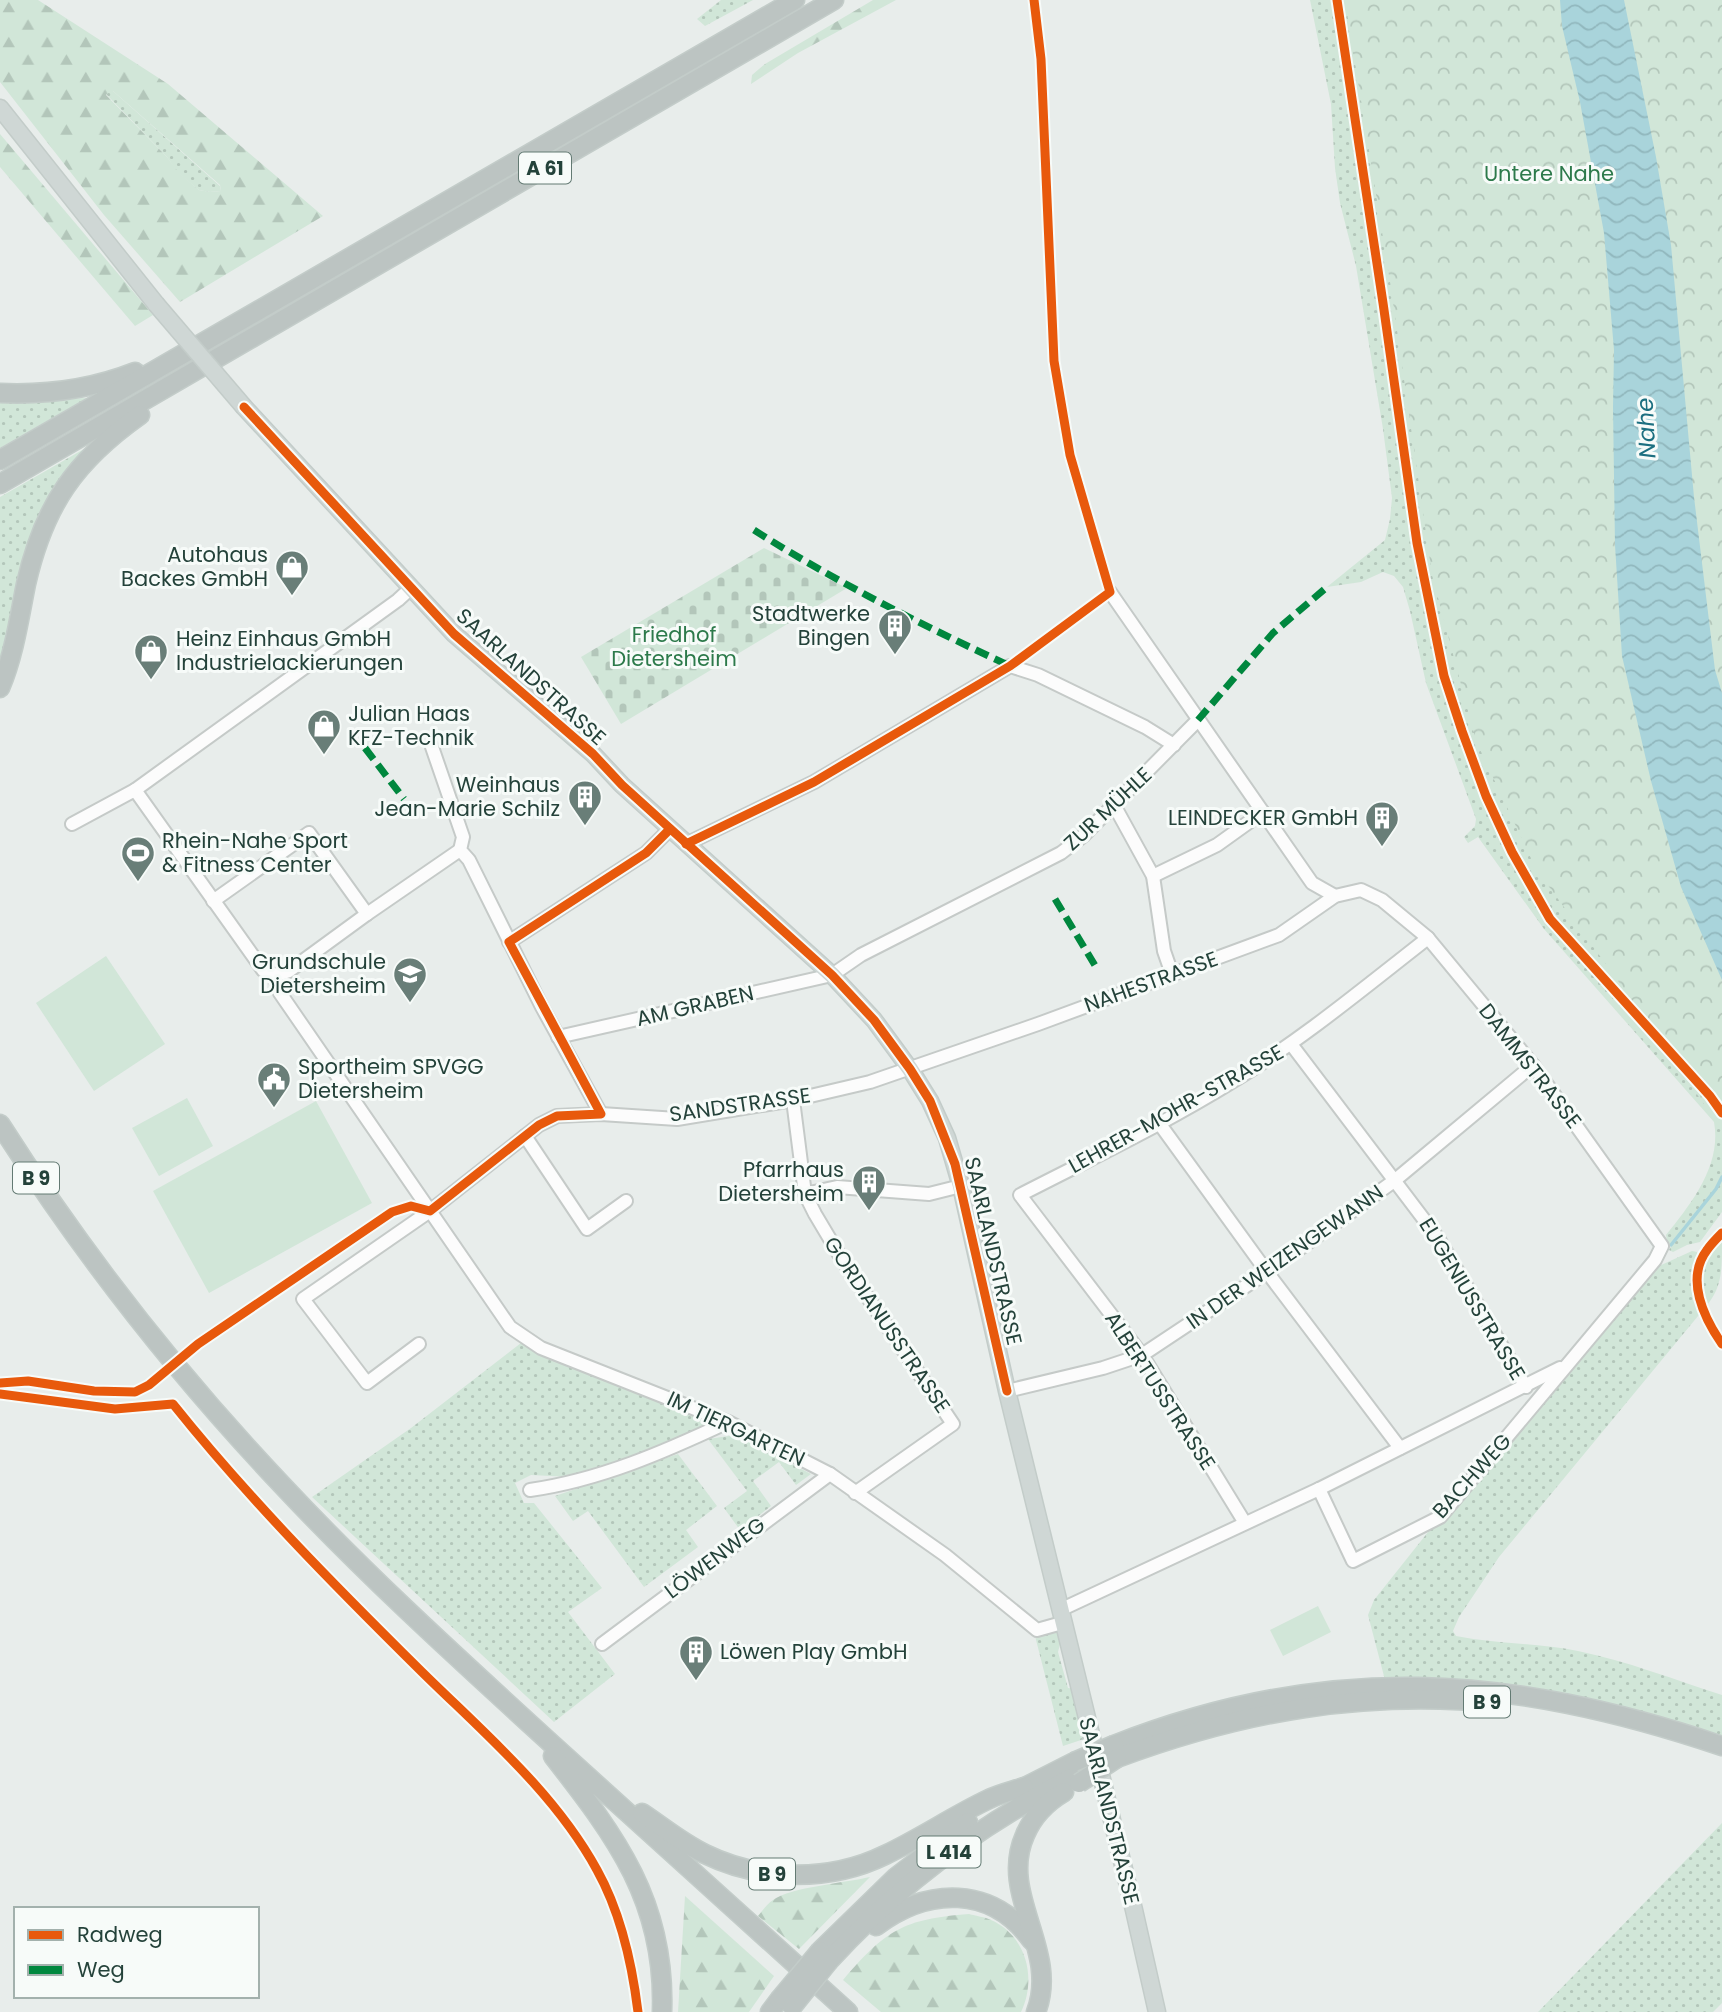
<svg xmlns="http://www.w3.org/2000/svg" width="1722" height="2012" font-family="Poppins,sans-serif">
<defs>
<pattern id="grass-dots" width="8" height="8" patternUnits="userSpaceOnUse" patternTransform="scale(1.75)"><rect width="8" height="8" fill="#d1e6d8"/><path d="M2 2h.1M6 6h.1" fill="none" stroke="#b3c6ba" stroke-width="1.8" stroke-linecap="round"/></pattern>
<pattern id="forest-firs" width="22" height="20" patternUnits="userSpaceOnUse" patternTransform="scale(1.75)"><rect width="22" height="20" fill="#d1e6d8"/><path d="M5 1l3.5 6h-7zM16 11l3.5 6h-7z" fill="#b3c6ba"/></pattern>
<pattern id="cemetery-stones" width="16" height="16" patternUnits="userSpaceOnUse" patternTransform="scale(1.75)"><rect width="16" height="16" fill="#d1e6d8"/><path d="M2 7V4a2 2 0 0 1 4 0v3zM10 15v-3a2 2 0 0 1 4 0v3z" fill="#b3c6ba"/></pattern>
<pattern id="park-crowns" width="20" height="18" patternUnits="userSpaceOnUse" patternTransform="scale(1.75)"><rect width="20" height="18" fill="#d1e6d8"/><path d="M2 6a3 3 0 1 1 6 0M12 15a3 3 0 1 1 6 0" fill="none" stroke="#b3c6ba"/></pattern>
<pattern id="water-waves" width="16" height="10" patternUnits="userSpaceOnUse" patternTransform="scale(1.75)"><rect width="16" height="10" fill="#a9d4db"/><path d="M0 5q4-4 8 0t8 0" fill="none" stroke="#91b7bd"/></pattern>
</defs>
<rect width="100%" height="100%" fill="#e8edeb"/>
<g fill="url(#grass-dots)">
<polygon points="721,0 753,0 705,26 697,19"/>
<path d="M1310,0H1560L1722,980V1212L1700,1242L1687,1245L1673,1252L1669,1250L1671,1246L1667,1241L1666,1235C1691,1204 1722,1165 1714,1122L1544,929L1478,837L1468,843L1464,837L1475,826L1476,819L1426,683L1410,611L1403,587L1394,576L1383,572L1361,582L1327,587L1385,540L1390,519L1392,498L1383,429L1356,266L1340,203L1335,168L1331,104Z"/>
<polygon points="109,90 113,91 220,186 221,191 210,192 199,190 178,173 167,157 106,94"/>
<polygon points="87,398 0,448 0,402"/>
<polygon points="91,445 45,509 0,673 0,497"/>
<path d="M1722,1242C1722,1273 1722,1289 1703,1310L1499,1557L1459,1617L1453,1631L1456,1636C1496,1644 1538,1643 1578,1651C1627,1661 1675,1680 1722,1695V1739C1608,1700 1506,1678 1385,1680L1368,1615L1374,1600L1440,1517L1648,1275L1659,1266L1692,1251L1697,1252L1701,1265Z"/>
<polygon points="521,1343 586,1371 720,1421 675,1440 571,1477 531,1475 515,1483 524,1503 534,1503 602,1588 568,1612 615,1674 554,1722 312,1497 411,1428"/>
<polygon points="736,1435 811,1474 796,1485 779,1462 753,1481 771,1506 740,1530 724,1508 747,1491 708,1439"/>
<polygon points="678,1454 717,1506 686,1530 698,1547 644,1587 588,1511 573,1521 555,1496"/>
<polygon points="1057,1631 1062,1636 1058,1652 1068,1688 1076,1689 1087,1738 1063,1746 1034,1632"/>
<polygon points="1722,1823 1722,2003 1713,2012 1538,2012"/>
</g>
<g fill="url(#forest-firs)" fill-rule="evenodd">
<path d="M0,0H38L168,84L323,216L180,302L104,215L0,82ZM109,91H113L220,185L221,191L210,192L199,190L179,173L167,157L106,95Z"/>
<polygon points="873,0 896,0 798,53 751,84 752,75 765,64"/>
<polygon points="0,134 153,315 135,326 0,167"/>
<path d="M870,1877L799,1949L758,1916C762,1911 767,1904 773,1900C791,1887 845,1883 870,1877Z"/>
<polygon points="685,1896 774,1976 749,2012 678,2012"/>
<path d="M969,1914C976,1916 985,1917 991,1920C1027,1936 1037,1979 1021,2012H881L843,1980C886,1930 903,1919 969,1914Z"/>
</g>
<polygon fill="url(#cemetery-stones)" points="764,548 847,588 621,724 581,657"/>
<polygon fill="url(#park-crowns)" points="1345,0 1722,0 1722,1130 1616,978 1536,869 1476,741 1432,575 1391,288"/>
<g fill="#d1e6d8">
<polygon points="106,956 165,1044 94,1091 36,1003"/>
<polygon points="187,1098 213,1146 159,1176 132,1128"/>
<polygon points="316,1101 372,1203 209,1293 153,1191"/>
<polygon points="1318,1606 1331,1632 1283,1656 1270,1630"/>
</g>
<polygon fill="url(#water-waves)" points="1560,0 1624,0 1656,157 1671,245 1694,497 1715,670 1722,693 1722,980 1681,887 1651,781 1622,656 1615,545 1613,407 1614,350 1604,233 1580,102 1562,26"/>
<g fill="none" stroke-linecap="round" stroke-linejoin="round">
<polyline stroke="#a9d4db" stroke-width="3.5" points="1671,1245 1716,1189 1722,1177"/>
<g stroke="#c5cac8" stroke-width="16">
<g id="minor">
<polyline points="1110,592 1312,883 1335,896"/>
<polyline points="432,747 463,837 460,850 469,860 542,1007 601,1114"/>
<path d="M135,790L263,970C273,976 278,975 289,971L367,914L460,850"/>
<polyline points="1114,805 1153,876 1164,951 1172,974"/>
<polyline points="72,824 135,790 398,600 411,588"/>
<polyline points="686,844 814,782 1010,666 1038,675 1145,727 1174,745"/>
<polyline points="1153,876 1217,845 1263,812"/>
<polyline points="213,901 309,833 367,914"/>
<polyline points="509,942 646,853 670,829"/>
<polyline points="274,975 280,993 510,1327 541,1348 728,1422 830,1474 945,1555 1037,1630 1062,1623"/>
<polyline points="558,1037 832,975 861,955 1061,853 1083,836 1198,720"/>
<polyline points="1291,1044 1438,1238 1526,1387"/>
<polyline points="793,1100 805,1194 815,1214 840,1256 953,1424 855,1493"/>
<polyline points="1159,1123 1267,1272 1400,1448"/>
<polyline points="525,1136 587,1229 626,1201"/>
<polyline points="805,1194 837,1187 929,1194 961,1186"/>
<polyline points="419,1344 367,1383 303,1299 430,1211 539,1125 557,1116 601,1114 677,1119 793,1100 870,1082 1038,1024 1279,935 1335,896 1361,890 1382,900 1428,938 1533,1065 1662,1246 1655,1260 1440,1517 1353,1561 1319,1489"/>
<polyline points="1007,1391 1103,1368 1142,1355 1267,1272 1394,1181 1533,1065"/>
<path d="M530,1490C600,1480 664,1452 728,1422"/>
<path d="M1245,1523L1142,1355L1020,1195C1092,1158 1166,1123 1235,1080C1303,1039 1365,987 1428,938"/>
<polyline points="1060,1610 1319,1489 1560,1368"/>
<polyline points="602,1644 830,1474"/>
</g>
</g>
<g stroke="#c3ccc9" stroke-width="19">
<g id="major">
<polyline points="0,108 156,304"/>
<polyline points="244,407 454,634 593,754 622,785 832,975 874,1020 910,1069 930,1101 947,1138 961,1186 1007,1391 1134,1910 1157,2012"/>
</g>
</g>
<g stroke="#c3ccc9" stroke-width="21">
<g id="highway">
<path d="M0,393C46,395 92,389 135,372"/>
<polyline points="0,460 795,0"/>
<polyline points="0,484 834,0"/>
<path d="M0,688C14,655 19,619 26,584C44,505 75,461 140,415"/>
<path d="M0,1124C82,1253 177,1374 282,1485C368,1577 461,1661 554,1746C652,1835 750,1923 848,2012"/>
<path d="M1114,1745C1328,1661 1508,1674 1722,1746"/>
<path d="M553,1756C616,1837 666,1902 662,2012"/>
<path d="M1117,1758C1243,1711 1364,1690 1498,1703"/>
<polyline points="1015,1792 1074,1762"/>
<path d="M642,1813C663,1827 682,1843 705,1854C760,1881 830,1882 885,1855C921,1838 953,1816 989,1799C999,1794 1012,1791 1024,1787"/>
<path d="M876,1926C928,1887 992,1885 1032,1941"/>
<polyline points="820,1951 896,1877 968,1822"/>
<path d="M829,1961C900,1883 984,1822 1077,1775"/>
<polyline points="770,2012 779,2000"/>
<path d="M1036,2012C1060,1950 998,1895 1025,1835C1033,1816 1047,1802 1064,1792"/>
</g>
</g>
<use href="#minor" stroke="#fcfcfc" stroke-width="12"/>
<use href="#major" stroke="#cfd7d5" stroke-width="16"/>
<use href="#highway" stroke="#bcc4c2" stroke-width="18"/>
<g stroke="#c3ccc9" stroke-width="19" stroke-linecap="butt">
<polyline id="major-bridge" points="156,304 244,407"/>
</g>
<g stroke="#c3ccc9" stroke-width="21" stroke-linecap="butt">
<g id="highway-bridge">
<polyline points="1074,1762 1114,1745"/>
<polyline points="1079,1783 1117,1758"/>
<polyline points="779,2000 820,1951"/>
<polyline points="792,2007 829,1961"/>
</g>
</g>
<use href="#major-bridge" stroke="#cfd7d5" stroke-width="16"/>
<use href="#highway-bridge" stroke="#bcc4c2" stroke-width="18"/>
<g stroke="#00873e" stroke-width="7" stroke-dasharray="14 7" stroke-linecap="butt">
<path d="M754,530C836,582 922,625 1010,666L1013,664"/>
<polyline points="1198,720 1273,633 1327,587"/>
<polyline points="365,748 404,799"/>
<polyline points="1055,899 1096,967"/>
</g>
<g stroke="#f7fbf9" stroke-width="13">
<g id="cycleway">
<polyline points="1337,0 1383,303 1417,543 1444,676 1462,731 1486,796 1512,852 1550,919 1710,1096 1722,1113"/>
<polyline points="244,407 454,634 593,754 622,785 832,975 874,1020 910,1069 930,1101 955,1164 1007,1391"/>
<polyline points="686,844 814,782 1010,666 1110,592 1070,455 1054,361 1041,59 1034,0"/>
<path d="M1722,1233C1717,1238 1711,1244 1707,1250C1685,1279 1704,1318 1722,1344"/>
<polyline points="0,1383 28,1381 94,1391 135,1392 149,1385 198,1344 392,1212 411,1206 430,1211 539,1125 557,1116 601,1114 509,942 646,853 670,829"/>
<path d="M0,1394L115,1409L173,1404C249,1499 335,1586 422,1672C484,1733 555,1793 597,1870C621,1913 632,1963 638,2012"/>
</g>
</g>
<use href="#cycleway" stroke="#e8590c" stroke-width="9"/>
</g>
<defs>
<g id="shop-pin" transform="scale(1.75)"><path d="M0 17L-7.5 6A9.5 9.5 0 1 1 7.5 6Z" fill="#697e78" stroke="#f7fbf9"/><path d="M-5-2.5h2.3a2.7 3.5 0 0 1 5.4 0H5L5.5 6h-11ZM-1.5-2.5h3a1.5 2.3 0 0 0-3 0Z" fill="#fff"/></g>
<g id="building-pin" transform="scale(1.75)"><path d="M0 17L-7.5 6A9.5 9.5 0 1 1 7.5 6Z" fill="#697e78" stroke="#f7fbf9"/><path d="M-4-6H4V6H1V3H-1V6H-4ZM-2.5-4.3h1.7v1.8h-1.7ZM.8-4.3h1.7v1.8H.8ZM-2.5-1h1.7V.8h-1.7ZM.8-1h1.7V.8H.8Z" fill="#fff"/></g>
<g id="stadium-pin" transform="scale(1.75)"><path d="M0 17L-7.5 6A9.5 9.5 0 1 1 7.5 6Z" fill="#697e78" stroke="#f7fbf9"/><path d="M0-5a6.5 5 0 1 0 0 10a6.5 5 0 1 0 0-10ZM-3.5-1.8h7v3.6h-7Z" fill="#fff"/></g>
<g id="school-pin" transform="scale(1.75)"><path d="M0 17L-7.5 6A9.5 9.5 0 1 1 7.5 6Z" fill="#697e78" stroke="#f7fbf9"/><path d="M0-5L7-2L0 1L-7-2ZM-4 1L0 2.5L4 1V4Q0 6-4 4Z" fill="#fff"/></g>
<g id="civic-pin" transform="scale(1.75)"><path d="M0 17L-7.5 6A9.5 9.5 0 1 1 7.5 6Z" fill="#697e78" stroke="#f7fbf9"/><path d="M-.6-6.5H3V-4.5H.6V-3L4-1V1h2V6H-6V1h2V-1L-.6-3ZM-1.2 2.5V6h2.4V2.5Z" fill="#fff"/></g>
</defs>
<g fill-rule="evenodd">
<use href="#shop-pin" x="292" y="567"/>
<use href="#building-pin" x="895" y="626"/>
<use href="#shop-pin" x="151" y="651"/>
<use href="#shop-pin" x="324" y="726"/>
<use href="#building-pin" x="585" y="797"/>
<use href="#building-pin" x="1382" y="818"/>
<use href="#stadium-pin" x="138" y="853"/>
<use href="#school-pin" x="410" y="974"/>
<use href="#civic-pin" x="274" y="1079"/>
<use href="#building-pin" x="869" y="1182"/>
<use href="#building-pin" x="696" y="1652"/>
</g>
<g text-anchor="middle" stroke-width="6" stroke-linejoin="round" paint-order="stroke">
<g fill="#f7fbf9" stroke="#637a73" stroke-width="2">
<rect x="519" y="152.5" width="52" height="31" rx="5"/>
<rect x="13" y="1162.5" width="46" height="31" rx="5"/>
<rect x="1464" y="1686.5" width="46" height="31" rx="5"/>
<rect x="917.5" y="1836.5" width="63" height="31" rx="5"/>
<rect x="749" y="1858.5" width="46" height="31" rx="5"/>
</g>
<g font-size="19" font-weight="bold" fill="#24423a">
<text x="545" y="175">A 61</text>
<text x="36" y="1185">B 9</text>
<text x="1487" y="1709">B 9</text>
<text x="949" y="1859">L 414</text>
<text x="772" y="1881">B 9</text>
</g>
<g font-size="21" fill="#2d7a4b" stroke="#f7fbf9">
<text x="1549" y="181">Untere Nahe</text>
<text x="674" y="642">Friedhof<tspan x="674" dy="24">Dietersheim</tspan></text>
</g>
<g font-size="21" fill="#24423a" stroke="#f7fbf9" text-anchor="end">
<text x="268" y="562">Autohaus<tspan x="268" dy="24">Backes GmbH</tspan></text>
<text x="870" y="621">Stadtwerke<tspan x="870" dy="24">Bingen</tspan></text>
<text x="176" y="646" text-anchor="start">Heinz Einhaus GmbH<tspan x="176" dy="24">Industrielackierungen</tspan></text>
<text x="348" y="721" text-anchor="start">Julian Haas<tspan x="348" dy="24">KFZ-Technik</tspan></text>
<text x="560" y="792">Weinhaus<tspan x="560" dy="24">Jean-Marie Schilz</tspan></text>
<text x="1358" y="825">LEINDECKER GmbH</text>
<text x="162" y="848" text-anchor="start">Rhein-Nahe Sport<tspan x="162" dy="24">&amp; Fitness Center</tspan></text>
<text x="386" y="969">Grundschule<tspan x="386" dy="24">Dietersheim</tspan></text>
<text x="298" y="1074" text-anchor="start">Sportheim SPVGG<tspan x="298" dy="24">Dietersheim</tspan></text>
<text x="844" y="1177">Pfarrhaus<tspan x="844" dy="24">Dietersheim</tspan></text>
<text x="720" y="1659" text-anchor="start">Löwen Play GmbH</text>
</g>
<g font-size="21" fill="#24423a" stroke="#f7fbf9">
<text transform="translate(531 677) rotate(42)" y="7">SAARLANDSTRASSE</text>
<text transform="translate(1108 809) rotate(-43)" y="7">ZUR MÜHLE</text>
<text transform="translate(1151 982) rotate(-20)" y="7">NAHESTRASSE</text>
<text transform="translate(695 1006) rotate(-13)" y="7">AM GRABEN</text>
<text transform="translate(1530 1066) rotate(52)" y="7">DAMMSTRASSE</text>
<text transform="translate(740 1105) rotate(-8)" y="7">SANDSTRASSE</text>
<text transform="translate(1176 1109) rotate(-29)" y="7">LEHRER-MOHR-STRASSE</text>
<text transform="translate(993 1251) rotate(77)" y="7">SAARLANDSTRASSE</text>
<text transform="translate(1285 1257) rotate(-35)" y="7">IN DER WEIZENGEWANN</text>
<text transform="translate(1472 1299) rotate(59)" y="7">EUGENIUSSTRASSE</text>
<text transform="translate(887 1325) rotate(56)" y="7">GORDIANUSSTRASSE</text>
<text transform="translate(1160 1391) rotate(57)" y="7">ALBERTUSSTRASSE</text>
<text transform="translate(736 1429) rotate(25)" y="7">IM TIERGARTEN</text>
<text transform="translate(1472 1476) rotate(-48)" y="7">BACHWEG</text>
<text transform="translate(715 1558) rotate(-37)" y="7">LÖWENWEG</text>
<text transform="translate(1109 1811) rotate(76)" y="7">SAARLANDSTRASSE</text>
</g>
<g font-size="23" font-style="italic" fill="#1c6f80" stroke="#f7fbf9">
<text transform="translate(1646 428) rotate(-93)" y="8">Nahe</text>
</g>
</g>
<rect x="14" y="1907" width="245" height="91" fill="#f7fbf9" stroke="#a3b1ad" stroke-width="2"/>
<rect x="28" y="1930" width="35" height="10" fill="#e8590c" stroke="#a3b1ad" stroke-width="2"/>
<text x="77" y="1942" font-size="21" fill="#24423a">Radweg</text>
<rect x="28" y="1965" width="35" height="10" fill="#00873e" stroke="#a3b1ad" stroke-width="2"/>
<text x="77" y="1977" font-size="21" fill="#24423a">Weg</text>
</svg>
